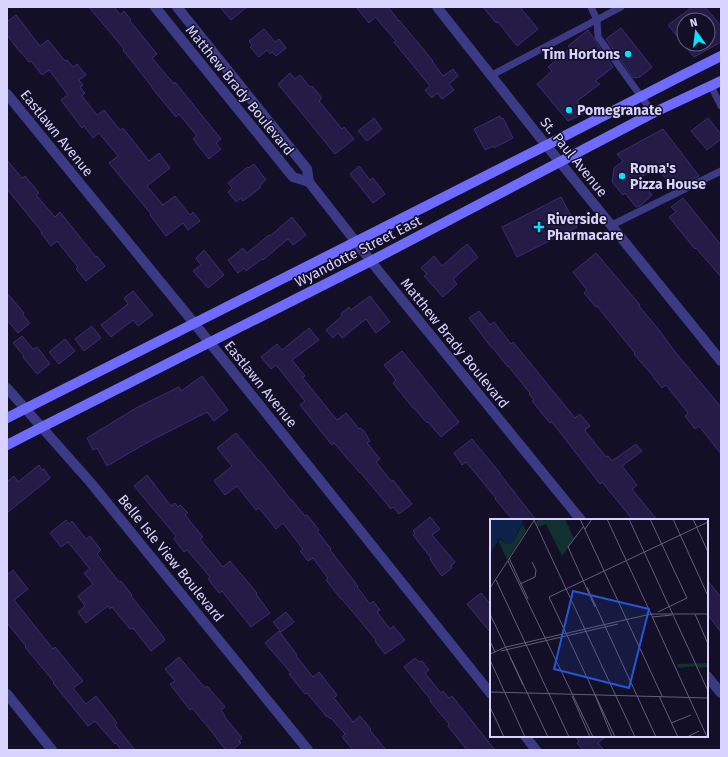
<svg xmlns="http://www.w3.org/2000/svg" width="728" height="757" font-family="'Fira Sans',sans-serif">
<rect width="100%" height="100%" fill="#130f26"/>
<g fill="#241b47" stroke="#3b2d73" fill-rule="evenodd">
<polygon points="89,7 114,7 120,15 124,11 131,20 130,21 157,54 152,58 174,84 175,82 221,139 216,143 221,149 209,159 193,139 197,136 179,114 176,117 152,88 152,87 123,50 124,49"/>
<polygon points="220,7 247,7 231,20"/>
<polygon points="356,7 388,7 399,21 399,20 433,61 432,61 443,76 453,69 458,76 449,84 454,90 442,99 437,93 432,98 425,90 430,86 394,42 396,41 382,25 376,17 369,23"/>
<polygon points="483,7 520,7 538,29 517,46 498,22 496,23"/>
<path d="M692,7H705L721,26V42L694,57L668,25ZM684,20H708V44H684Z"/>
<polygon points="16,15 40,46 48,40 65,61 67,60 73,67 77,64 86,75 79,80 83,85 80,87 85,93 82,96 97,115 104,110 120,130 123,128 149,161 159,153 170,168 147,186 163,205 175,196 190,215 193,212 200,221 188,230 183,223 166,236 150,215 151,214 109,163 118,156 99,133 93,138 84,126 82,128 61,100 68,95 49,70 42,75 31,61 29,62 21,52 20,52 7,35 7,22"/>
<polygon points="621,28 652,67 640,77 633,78 606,39"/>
<polygon points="264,29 275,42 279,39 286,48 276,56 272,52 270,54 267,50 259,57 250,47 252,45 249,41"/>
<polygon points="588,30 613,67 595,81 600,84 577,101 585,113 568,121 537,84 552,71 548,67 570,48 568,46"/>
<polygon points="290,73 295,79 300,75 310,87 312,86 322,98 319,101 342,129 344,127 354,139 335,154 278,84"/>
<polygon points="500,116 501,119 503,118 513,138 494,148 493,146 485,150 474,129"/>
<polygon points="374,118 382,129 367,141 358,131"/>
<polygon points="708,118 721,134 721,139 707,150 691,131"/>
<polygon points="663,129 699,176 674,189 658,169 638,178 652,195 640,206 636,207 625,193 623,195 612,182 614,168 623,161 617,154"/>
<polygon points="7,160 22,178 25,176 39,193 36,195 55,217 60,212 96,257 97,256 105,266 86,281 76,269 78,267 57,241 51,246 41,233 42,232 7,189"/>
<polygon points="254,164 266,180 261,184 260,188 243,201 241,198 236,202 228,192 232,188 228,183 248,167 249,168"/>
<polygon points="359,166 370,180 373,178 385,194 373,203 350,174"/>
<polygon points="561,197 577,227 517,257 502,227"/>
<polygon points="683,198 721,245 721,277 696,248 695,249 669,217 676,212 671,207"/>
<polygon points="292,217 306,235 293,245 288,239 263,260 262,259 246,271 244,268 238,273 228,260 243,248 247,253 269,235 270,236"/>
<polygon points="467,244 478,257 453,279 457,284 443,297 424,276 427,274 421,268 434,256 442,266"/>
<polygon points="204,250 224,275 208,288 193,271 201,265 196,258"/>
<polygon points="596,253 640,305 639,306 659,330 676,353 721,407 721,454 699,426 695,429 685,416 688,413 666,385 662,388 653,377 653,376 634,354 635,353 597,306 596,307 584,293 587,290 573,272"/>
<polygon points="133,291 153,315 138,326 133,320 111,337 101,325 128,304 124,298"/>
<polygon points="7,293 24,313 23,315 30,323 18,333 7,320"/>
<polygon points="370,296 390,322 376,333 366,319 342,338 338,333 333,338 326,330 342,316 341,314 349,307 351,310"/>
<polygon points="479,311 490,325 494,322 511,344 513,342 518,348 575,418 580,414 590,426 585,430 586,432 606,457 608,456 612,461 636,444 642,451 622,466 637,485 632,489 657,520 633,520 602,482 600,484 552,422 550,423 532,401 534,400 529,394 530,393 508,366 508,367 492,347 491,347 469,318"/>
<polygon points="92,326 101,338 84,351 75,339"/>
<polygon points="309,328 319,340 292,360 305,376 302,377 337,420 346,413 359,429 360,428 364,431 370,441 367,443 380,459 376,462 392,482 393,480 412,504 399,514 393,507 391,509 361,473 360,473 334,443 332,445 300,405 305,401 276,365 271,369 261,357 277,344 282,350"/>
<polygon points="22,336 33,349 37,347 50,364 37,374 23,357 24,356 13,343"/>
<polygon points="65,339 75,351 59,364 49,352"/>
<polygon points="402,351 459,422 441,437 428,422 427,423 414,408 413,408 393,383 396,380 384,365"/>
<polygon points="202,376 228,410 214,421 207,412 150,441 107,466 97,448 93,450 87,438 136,408 179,387 181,391"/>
<polygon points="236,433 259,461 260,461 291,500 292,500 305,516 307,515 319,530 317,531 331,549 330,550 358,586 357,587 370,604 373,601 380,610 377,612 390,629 393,626 405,640 385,654 375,641 376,640 342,599 341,599 326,580 328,578 313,558 308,561 300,551 303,549 283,523 276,529 259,508 256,510 237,486 225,495 214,481 232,466 217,448"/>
<polygon points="472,439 500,473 500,474 536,520 513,520 495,499 496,498 466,462 462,465 454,453"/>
<polygon points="39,465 42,470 44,469 50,478 7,513 7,482 14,476 18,482"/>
<polygon points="147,475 171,506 175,503 178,507 180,505 188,513 185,515 203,537 200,539 223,567 230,561 257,593 256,594 270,613 251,627 222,591 219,593 208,579 210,577 187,550 184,552 174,539 176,536 134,486"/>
<polygon points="430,517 440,529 432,535 455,562 451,566 452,568 442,576 435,567 430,559 431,558 413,535 415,533 413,531"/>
<polygon points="66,520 69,524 72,521 86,539 90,536 101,550 97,554 120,583 121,581 132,595 131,596 162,635 165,640 151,651 133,628 130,629 112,607 110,609 108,606 86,623 78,612 85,606 78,596 93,584 84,573 90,569 68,542 61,547 50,533"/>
<polygon points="13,570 28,589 14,600 53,649 55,647 83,681 73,688 86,704 96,696 117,723 115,725 135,750 121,750 116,743 115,744 95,721 88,726 53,683 54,682 25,647 26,646 7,623 7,575"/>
<polygon points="707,580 721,597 721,632 707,614"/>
<polygon points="481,593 491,605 491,633 467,604"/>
<polygon points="286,612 294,622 281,632 273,622"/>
<polygon points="279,631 297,655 296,656 313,677 319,672 337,695 334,698 353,722 360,716 371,729 370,730 386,750 353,750 342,737 345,734 331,718 330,719 328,716 327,717 307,693 305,694 289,674 291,673 265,643"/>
<polygon points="179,657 205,688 207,686 225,707 221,710 225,716 224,716 242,738 239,741 241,743 232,750 226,750 216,738 217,738 192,708 190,710 170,684 175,681 165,669"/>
<polygon points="415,658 419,662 422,661 429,670 425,673 441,693 443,691 449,698 452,696 495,750 467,750 448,726 449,724 430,701 431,700 404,667"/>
<polygon points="575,736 607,736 598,743 604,750 583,750 577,743 579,741"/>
</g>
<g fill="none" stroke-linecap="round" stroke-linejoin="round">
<g stroke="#3d3a85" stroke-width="7">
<polyline points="591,7 597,20 598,37 653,113"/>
<polyline points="492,75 621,7"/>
<polyline points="711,86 721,106"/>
<polyline points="612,225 721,171"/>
</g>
<g stroke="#3d3a85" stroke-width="10">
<polyline points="155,7 293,177 309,182"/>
<polyline points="177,7 307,169 309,182 381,274 581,520"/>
<polyline points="437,7 538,135 721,361"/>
<polyline points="7,94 194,323 491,694"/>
<polyline points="7,388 91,483 308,750"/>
<polyline points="707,676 721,693"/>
<polyline points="7,694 52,750"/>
<polyline points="525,736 536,750"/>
</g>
<g stroke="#6f6bff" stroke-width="10">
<polyline points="7,418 547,145 681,76 721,56"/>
<polyline points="7,445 42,427 371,261 653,113 721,81"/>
</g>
</g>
<g fill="#00e5ff" stroke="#130f26" stroke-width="1.5">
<circle cx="628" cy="54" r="4"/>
<circle cx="569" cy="110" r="4"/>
<circle cx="622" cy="176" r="4"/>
<path d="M537 221h4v4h4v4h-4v4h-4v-4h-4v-4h4z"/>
</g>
<g text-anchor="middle" stroke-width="3" stroke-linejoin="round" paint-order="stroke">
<g font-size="14" font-weight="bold" fill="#d9d4ff" stroke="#130f26" text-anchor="start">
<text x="620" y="59" text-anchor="end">Tim Hortons</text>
<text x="577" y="115">Pomegranate</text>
<text x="630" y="173">Roma's<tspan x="630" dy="16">Pizza House</tspan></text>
<text x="547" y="224">Riverside<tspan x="547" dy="16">Pharmacare</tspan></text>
</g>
<g font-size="14" fill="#d9d4ff" stroke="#130f26">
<text transform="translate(240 90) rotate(51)" y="5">Matthew Brady Boulevard</text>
<text transform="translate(57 133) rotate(51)" y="5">Eastlawn Avenue</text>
<text transform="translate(574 157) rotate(51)" y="5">St. Paul Avenue</text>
<text transform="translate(358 251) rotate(-27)" y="5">Wyandotte Street East</text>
<text transform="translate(455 343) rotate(51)" y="5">Matthew Brady Boulevard</text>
<text transform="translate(261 384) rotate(51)" y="5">Eastlawn Avenue</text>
<text transform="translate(171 558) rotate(51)" y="5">Belle Isle View Boulevard</text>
</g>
</g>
<g transform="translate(490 519)">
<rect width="218" height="218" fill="#130f26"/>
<path d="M48,0H75L84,20L72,37L56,5L48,8L46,4ZM33,5L36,12L17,41L9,23L10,20L16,25L22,24ZM218,144V148L207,149L206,147L188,149L187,145Z" fill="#12302f"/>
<path d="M0,0H32L33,3L22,24L16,25L10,19L0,35Z" fill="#0c2248"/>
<path fill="none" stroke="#625e7d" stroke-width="1" d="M90,0L172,177M117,0L161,95H218M139,0L218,172M160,0L197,79L168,93M183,0L218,77M203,0L218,33M44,1L145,218M93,8L78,28L105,88M95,10L102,0M19,39L38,80M18,42L103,218M6,61L79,218M30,65L45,58L46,51L42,43M97,68L166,218M0,69L45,0M0,95L58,218M205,95L218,125M162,98L182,96M0,122L5,133M11,132L128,105M0,135L16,128L161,95L217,218M20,138L33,166M0,141L35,218M0,173L218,179M105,176L122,218M82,177L100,218M169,177L188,218M0,188L14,218M181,204L201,196M125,218L59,78L218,3M197,218L209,212"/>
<path fill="#2655da" fill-opacity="0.15" stroke="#2655da" stroke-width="2" d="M83,72L159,90L139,169L64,150Z"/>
<rect width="218" height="218" fill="none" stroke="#d9d4ff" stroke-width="2"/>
</g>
<rect width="728" height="757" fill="none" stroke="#d9d4ff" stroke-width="16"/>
<g transform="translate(696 32) rotate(346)"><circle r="19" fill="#130f26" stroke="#625e7d"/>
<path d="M0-3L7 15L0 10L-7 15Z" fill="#00e5ff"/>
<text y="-6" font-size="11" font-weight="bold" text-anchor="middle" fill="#d9d4ff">N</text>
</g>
</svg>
